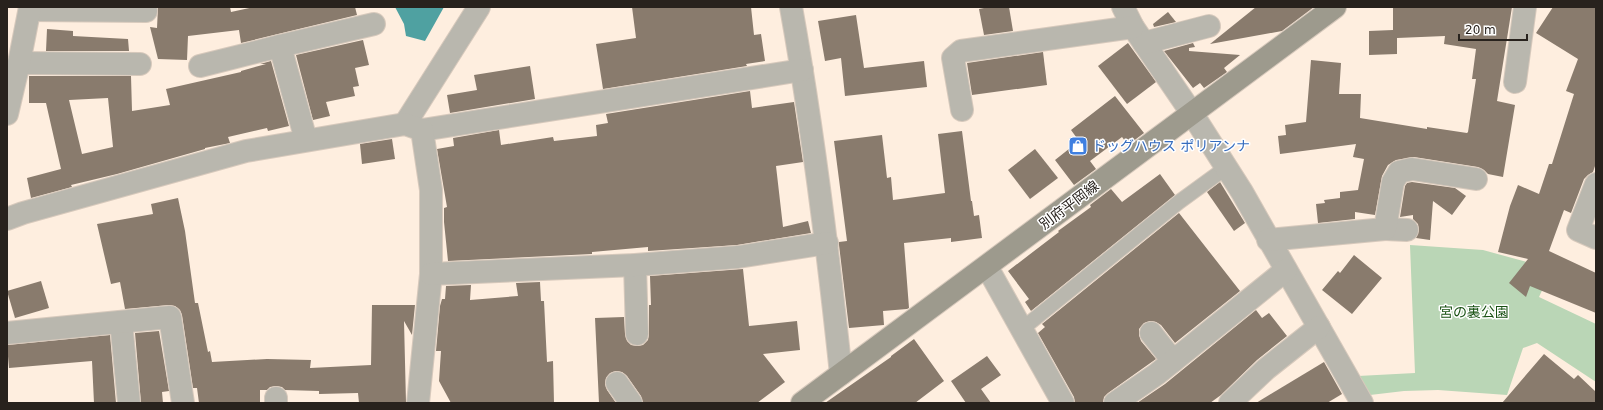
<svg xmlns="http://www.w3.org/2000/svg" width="1603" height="410" font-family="'DejaVu Sans','Noto Sans JP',sans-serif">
<rect width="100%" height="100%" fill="#feeedf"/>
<polygon fill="#bad6b6" points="1410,245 1483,250 1552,269 1539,297 1596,324 1596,382 1537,343 1523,348 1507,395 1438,390 1404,391 1370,395 1358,376 1415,373"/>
<polygon fill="#4fa1a1" points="395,7 444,7 425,41 406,36 404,24"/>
<g fill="#897b6d" fill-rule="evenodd">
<polygon points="158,7 230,7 231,12 254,7 355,7 357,15 241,43 239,30 188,36 187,60 158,59 150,27 157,28"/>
<polygon points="632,7 751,7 754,35 761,34 765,61 746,64 747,66 603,89 596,44 636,38"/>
<polygon points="989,7 1009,7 1013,31 984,35 979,9"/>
<polygon points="1256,7 1314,7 1282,31 1210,44"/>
<polygon points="1393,7 1512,7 1497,101 1515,105 1503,177 1488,174 1484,170 1478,167 1414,157 1396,160 1388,165 1382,176 1375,215 1355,212 1355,219 1318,223 1316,204 1325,203 1324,200 1340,198 1340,192 1358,190 1364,159 1353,157 1356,144 1280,154 1278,136 1286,135 1285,125 1306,122 1311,60 1341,63 1339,94 1361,94 1360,118 1427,129 1427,127 1467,133 1468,132 1476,79 1472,79 1476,49 1444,44 1445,36 1397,38 1397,54 1369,55 1369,31 1393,30"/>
<polygon points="1553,7 1596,7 1596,163 1593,172 1588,175 1584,179 1571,213 1564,210 1549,251 1596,273 1596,313 1530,286 1526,297 1509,283 1528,259 1498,252 1510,206 1518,185 1539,194 1549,164 1552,164 1574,94 1566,91 1578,59 1536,33"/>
<polygon points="1168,12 1176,22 1154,27 1153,24"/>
<polygon points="856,15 864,68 924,61 927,87 845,96 841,58 825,61 818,21"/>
<polygon points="47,29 73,31 73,36 128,39 129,51 46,51"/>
<polygon points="363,40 369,65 355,68 359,86 353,87 355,96 326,102 330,116 313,120 296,55"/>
<polygon points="1128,43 1156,82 1127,104 1098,66"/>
<polygon points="1193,43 1195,47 1189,48 1189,51 1240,55 1224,68 1227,72 1204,88 1200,83 1193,88 1164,51"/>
<polygon points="1043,52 1047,85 972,95 967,63"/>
<path d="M271,61L289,126L268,131L267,128L228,137L230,143L205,148V149L117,174L71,185L72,187L31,198L27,178L61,169L46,103H29V76H131L132,111L170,105L166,89L241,72V71L266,64H260ZM108,98L113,147L82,154L69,100Z"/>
<polygon points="530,66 535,99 450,113 447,95 477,90 474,75"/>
<polygon points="750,91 752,108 794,102 803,162 776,166 783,227 808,221 811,233 737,245 648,251 648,247 592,252 592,254 448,261 444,222 444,208 447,207 437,149 454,146 453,138 499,130 501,145 553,137 554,141 597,136 596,125 608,123 606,114"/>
<polygon points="1115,96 1144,133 1128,145 1122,137 1090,161 1096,169 1074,185 1055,160 1079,141 1071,130"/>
<polygon points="962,131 971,201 972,201 974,216 979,215 982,238 951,242 951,238 904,243 909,308 907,309 883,311 884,325 849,328 839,245 839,242 847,241 834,141 882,135 887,178 891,177 893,200 945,193 938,134"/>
<polygon points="392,139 395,159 362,164 360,144"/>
<polygon points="1035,149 1058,178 1030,199 1008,170"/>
<polygon points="1160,174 1175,195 1031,311 1025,302 1029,299 1008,271 1059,232 1058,231 1091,207 1090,205 1111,189 1122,202"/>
<polygon points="1220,182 1245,223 1234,231 1207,192"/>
<polygon points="1412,182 1455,188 1466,196 1452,215 1433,201 1430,240 1416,238 1419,230 1418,224 1413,219 1413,215 1400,217 1405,186 1407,183"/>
<polygon points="178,198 185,231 195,303 198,303 208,352 210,351 212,362 267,359 311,360 310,368 371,365 372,305 415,305 412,335 404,321 406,403 359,403 358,393 319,394 319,391 285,390 282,387 276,386 270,387 267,390 260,390 260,403 199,403 197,388 193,388 182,315 180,310 175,306 169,305 125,309 120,282 111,284 97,224 153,214 151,204"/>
<polygon points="1179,213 1240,291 1175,343 1161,325 1156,322 1150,321 1144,323 1139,329 1139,335 1141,341 1156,359 1108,393 1104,397 1103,403 1075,403 1074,397 1038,333 1045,327 1042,324"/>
<polygon points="1354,255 1382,278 1352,314 1322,290 1338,271 1340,273"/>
<polygon points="743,269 749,326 797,321 800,350 763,354 785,382 757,403 643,403 641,396 627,376 622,372 616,371 610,373 606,378 605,384 607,390 616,403 599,403 595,318 624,317 625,334 627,341 631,345 638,346 643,345 648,340 649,334 649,305 651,305 650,276"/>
<polygon points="41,281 49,308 15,318 7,291"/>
<polygon points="540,282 541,301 544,301 547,362 553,361 554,403 451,403 439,381 441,351 436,351 440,306 442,299 445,299 446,286 471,285 470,300 518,296 516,283"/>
<polygon points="1256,310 1262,318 1269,313 1287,336 1257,360 1221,395 1210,403 1137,403 1165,384"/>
<polygon points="159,331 169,391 162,392 163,403 141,403 135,333"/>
<polygon points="110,335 116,403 94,403 92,361 9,368 7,345"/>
<polygon points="914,339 944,381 915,403 825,403 891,357 891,356"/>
<polygon points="1544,354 1574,379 1578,375 1596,392 1596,403 1502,403"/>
<polygon points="987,356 1001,375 981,389 991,403 966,403 951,381"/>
<polygon points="1324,362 1342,394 1327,403 1256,403"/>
</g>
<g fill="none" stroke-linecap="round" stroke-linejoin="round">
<g stroke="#d7c9bc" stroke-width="16">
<polyline id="lane" points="1022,329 1179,202 1227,167"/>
</g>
<g stroke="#d7c9bc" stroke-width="24">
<g id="street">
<path d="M791,7C813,129 828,251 841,374"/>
<polyline points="1123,7 1133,27 1191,112 1242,192 1362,403"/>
<polyline points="30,10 146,11"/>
<polyline points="1144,43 1209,26"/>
<polyline points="19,63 140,64"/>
<polyline points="200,66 280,46"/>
<polyline points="1515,82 1525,7"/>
<polyline points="962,110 953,58 961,51 1133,27"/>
<polyline points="7,114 19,63 30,7"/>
<polyline points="405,124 479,7"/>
<polyline points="422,130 802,70"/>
<polyline points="306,140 280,46 374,24"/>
<polyline points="1596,184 1578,230 1596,238"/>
<polyline points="7,219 23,213 246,151 405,124 422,130 431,190 431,274 418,403"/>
<polyline points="1385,229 1407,230"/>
<polyline points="1268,240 1385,229 1393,182 1399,172 1412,169 1476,179"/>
<polyline points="635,265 637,334"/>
<polyline points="987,267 1063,403"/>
<polyline points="431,274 635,265 738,257 827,243"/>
<polyline points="121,322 129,403"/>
<polyline points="7,333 170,317 183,403"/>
<polyline points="1151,333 1173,361"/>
<polyline points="617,383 631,403"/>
<polyline points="276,398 276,403"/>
<polyline points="1115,403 1157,374 1286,270"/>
<polyline points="1230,403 1266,369 1319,327"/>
</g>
</g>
<g stroke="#d7c9bc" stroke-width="24">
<polyline id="secondary" points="802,403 1335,7"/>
</g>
<use href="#lane" stroke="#b9b7ae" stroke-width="14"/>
<use href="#street" stroke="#b9b7ae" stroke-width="22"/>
<use href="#secondary" stroke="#9d9a8d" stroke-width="22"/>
</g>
<defs>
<g id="shop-square" transform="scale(1)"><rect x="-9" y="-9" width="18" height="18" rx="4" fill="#3f7fe0" stroke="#fff"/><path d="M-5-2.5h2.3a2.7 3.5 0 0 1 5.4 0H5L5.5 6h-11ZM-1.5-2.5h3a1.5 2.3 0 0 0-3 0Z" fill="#fff"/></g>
</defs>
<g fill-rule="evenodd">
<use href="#shop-square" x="1078" y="146"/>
</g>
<g text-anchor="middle" stroke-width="3" stroke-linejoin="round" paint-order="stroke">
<g font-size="14" fill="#366cbe" stroke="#fff" text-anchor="start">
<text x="1092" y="151">ドッグハウス ポリアンナ</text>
</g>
<g font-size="14" fill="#28221d" stroke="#fff">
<text transform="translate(1069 205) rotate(-37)" y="5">別府平岡線</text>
</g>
<g font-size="14" fill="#185113" stroke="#fff">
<text x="1474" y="317">宮の裏公園</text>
</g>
</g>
<rect width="1603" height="410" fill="none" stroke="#28221d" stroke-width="16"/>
<path d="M1459 34v6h68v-6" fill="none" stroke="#28221d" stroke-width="2"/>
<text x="1465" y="34" font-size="12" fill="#28221d" stroke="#ffffff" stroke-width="3" paint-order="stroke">20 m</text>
</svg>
